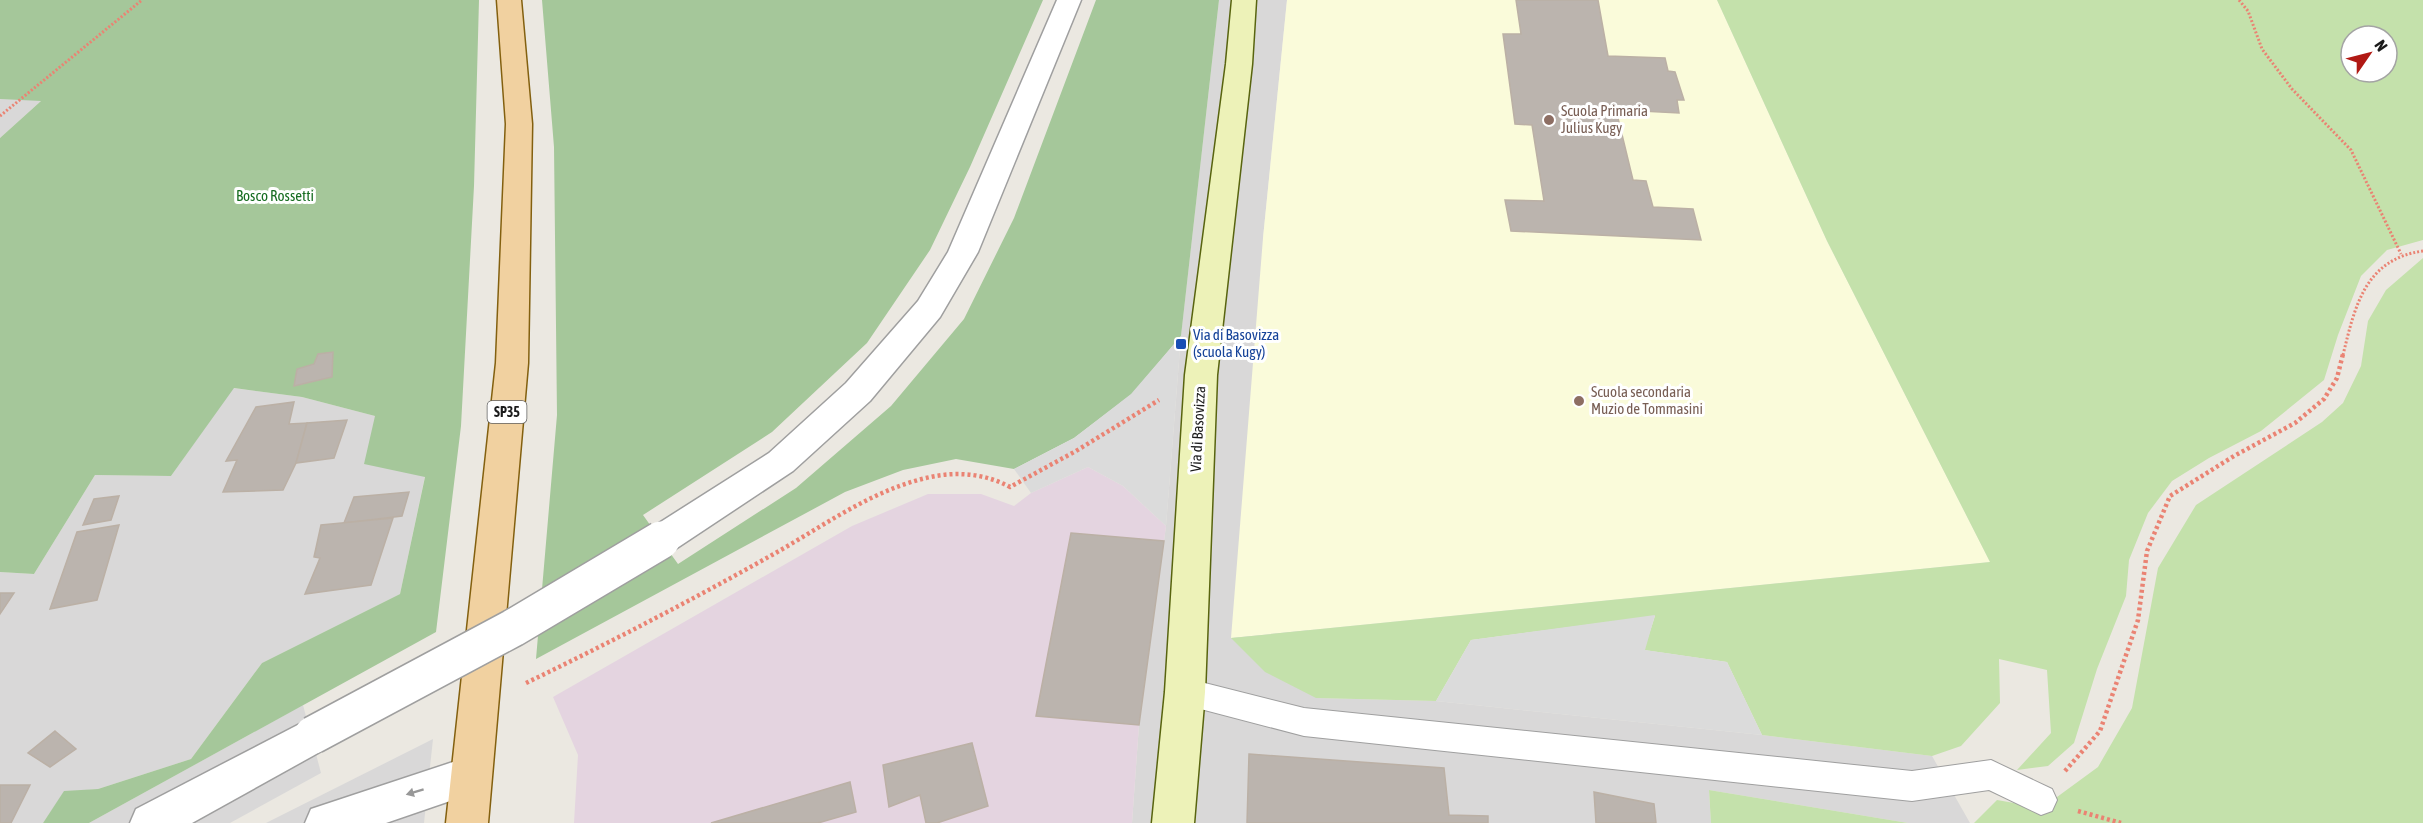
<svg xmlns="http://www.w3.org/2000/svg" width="2423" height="823" font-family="'Asap Condensed',sans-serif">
<rect width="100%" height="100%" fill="#ebe8e1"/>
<g fill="#d9d8d8">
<polygon points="1219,0 1287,0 1263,238 1316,698 1436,701 1762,735 1932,756 1970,823 1908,823 1709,790 1711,823 1132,823 1139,725 1166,526 1181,336"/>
<polygon points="0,99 42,100 0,138"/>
<polygon points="233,388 302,397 375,416 425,476 400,594 262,663 191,759 98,789 64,792 43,823 0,823 0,572 34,574 95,475 171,476"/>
<polygon points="303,705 321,773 230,823 89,823"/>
<polygon points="433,739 424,823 266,823"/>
</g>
<polygon fill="#e4d4e0" points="1088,467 1123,486 1166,526 1139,725 1132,823 574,823 578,755 553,697 852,526 928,494 981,494 1014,506 1031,493"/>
<polygon fill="#fafbda" points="1287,0 1717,0 1827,241 1990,562 1231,638 1263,238"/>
<g fill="#c4e1ab" fill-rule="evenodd">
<path d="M1717,0H2423V240L2387,250L2361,276L2338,335L2324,380L2261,431L2209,458L2172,481L2148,513L2129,560L2126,596L2097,669L2074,743L2048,766L2017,770L2051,733L2047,670L1999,659L2000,703L1961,746L1932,756L1762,735L1727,662L1644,650L1655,616L1471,640L1436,701L1316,698L1265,672L1231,638L1990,562L1827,241ZM2351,36H2387V72H2351Z"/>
<polygon points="2423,258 2423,823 1974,823 1997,800 2042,808 2098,767 2132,708 2158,568 2196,505 2322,422 2343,403 2361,366 2368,321 2386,290"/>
<polygon points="1709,790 1908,823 1711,823"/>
</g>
<g fill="#a5c79a">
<polygon points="0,0 479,0 474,186 461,426 436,632 89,823 43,823 64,791 98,789 191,759 262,663 400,594 425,477 364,464 375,416 302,397 234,388 171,476 95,475 34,574 0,572 0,138 41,101 0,99"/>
<polygon points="542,0 1043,0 970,167 930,250 867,343 772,432 643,515 678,564 796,488 891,406 964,319 1014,218 1096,0 1219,0 1181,336 1132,394 1074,438 1014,469 956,459 903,470 845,492 536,659 557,415 554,147"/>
</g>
<g fill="#dbdbdb">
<polygon points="1181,336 1166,526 1123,486 1088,467 1031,493 1014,469 1074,438 1131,394"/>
<polygon points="1655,615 1645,650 1727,662 1762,735 1436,701 1471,640"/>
</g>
<g fill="#bbb4ae" stroke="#bbb0a5" stroke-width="1.5">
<polygon points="1516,0 1598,0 1608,56 1665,58 1668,71 1675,72 1684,100 1677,100 1679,113 1622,110 1623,115 1617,114 1633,180 1646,181 1653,207 1693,209 1701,240 1511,231 1505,200 1544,201 1532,125 1515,124 1503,34 1521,34"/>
<polygon points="333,352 332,377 294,386 297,369 314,364 318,354"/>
<polygon points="294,402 289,424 307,423 296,463 283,490 223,492 237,460 226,461 256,407"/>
<polygon points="347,420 334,458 296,463 307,423"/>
<polygon points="409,492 402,516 344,523 354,497"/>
<polygon points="119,496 111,520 83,525 94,499"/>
<polygon points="393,518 371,585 305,594 320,558 314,557 321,525"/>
<polygon points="119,525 97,600 50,609 77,532"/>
<polygon points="1071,533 1164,541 1139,725 1036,716"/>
<polygon points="0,593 14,593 0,614"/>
<polygon points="55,731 76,749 50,767 28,753"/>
<polygon points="972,743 988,806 937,823 926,823 920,795 889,807 883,765"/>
<polygon points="1249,754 1444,768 1449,815 1488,816 1488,823 1247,823"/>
<polygon points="850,782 856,812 818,823 711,823"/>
<polygon points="0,785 30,785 11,823 0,823"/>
<polygon points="1594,792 1654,804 1656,823 1596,823"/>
</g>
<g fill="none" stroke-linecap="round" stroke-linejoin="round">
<g stroke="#9f9f9f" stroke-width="2">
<polygon id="service" points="1185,678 1304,708 1912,771 1991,760 2052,789 2057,800 2052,811 2041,815 1989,790 1912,801 1304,736 1174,702 1170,692 1174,682"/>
</g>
<g stroke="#9f9f9f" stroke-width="3">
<g id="tertiary">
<polygon points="1057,0 1081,0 978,252 940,317 870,401 793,471 674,550 661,555 648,550 643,540 648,530 769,453 846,383 918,301 948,252"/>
<polygon points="313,717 327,722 333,735 327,748 192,823 130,823 136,809"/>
<polygon points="471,756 485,761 491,775 485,789 386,823 305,823 311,809"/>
</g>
</g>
<g stroke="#58640f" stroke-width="3">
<polygon id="secondary" points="1232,0 1256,0 1252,64 1217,375 1205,692 1194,823 1152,823 1165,692 1185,375 1226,64"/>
</g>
<g stroke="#83600f" stroke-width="3">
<polygon id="primary" points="497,0 521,0 532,124 528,363 488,823 446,823 496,363 506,124"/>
</g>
<g stroke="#ea8373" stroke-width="3" stroke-dasharray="2 2" stroke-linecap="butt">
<polyline points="2239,0 2248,11 2262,49 2292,89 2351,150 2401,254"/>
<polyline points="0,116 142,0"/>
<path d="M2343,355C2355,306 2365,259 2423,251"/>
</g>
<g stroke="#ea8373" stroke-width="4.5" stroke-dasharray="3 3" stroke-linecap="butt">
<path d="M526,683C609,643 692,600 772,555C822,527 870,491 926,478C955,471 984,473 1010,487L1076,451L1159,400"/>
<polyline points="2065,771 2100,731 2138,620 2147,551 2170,496 2234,456 2295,423 2324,399 2337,378 2343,354"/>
<polyline points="2078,811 2121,823"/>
</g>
<use href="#service" fill="#fff" fill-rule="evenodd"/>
<use href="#tertiary" fill="#fff" fill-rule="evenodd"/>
<use href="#secondary" fill="#edf2b8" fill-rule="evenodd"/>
<use href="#primary" fill="#f1d1a0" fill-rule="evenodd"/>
<g stroke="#9f9f9f" stroke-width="40" stroke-linecap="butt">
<polyline id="tertiary-bridge" points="313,735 513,628 661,540"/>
</g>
<use href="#tertiary-bridge" stroke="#fff" stroke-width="37"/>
</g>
<defs><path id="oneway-solid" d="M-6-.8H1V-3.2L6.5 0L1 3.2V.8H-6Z" transform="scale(1.5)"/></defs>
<use fill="#989898" href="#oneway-solid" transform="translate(415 792) rotate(163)"/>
<g fill="#8d6e63" stroke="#fff" stroke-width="2">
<circle cx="1549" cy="120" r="6"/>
<circle cx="1579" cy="401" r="6"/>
</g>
<rect fill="#1a4fb4" stroke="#fff" stroke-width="2" x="1175" y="338" width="12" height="12" rx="3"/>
<g text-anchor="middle" stroke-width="6" stroke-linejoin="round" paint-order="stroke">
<rect fill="#fff" stroke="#5f5f5f" stroke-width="1.5" x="487.5" y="401" width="39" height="22" rx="4.5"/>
<g font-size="14" font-weight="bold" fill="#1b1b1b">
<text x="507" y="417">SP35</text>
</g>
<g font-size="15" fill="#785e54" stroke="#fff" text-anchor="start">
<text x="1561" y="116">Scuola Primaria<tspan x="1561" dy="17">Julius Kugy</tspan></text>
<text x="1591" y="397">Scuola secondaria<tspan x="1591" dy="17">Muzio de Tommasini</tspan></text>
</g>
<g font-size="15" fill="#166c20" stroke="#fff">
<text x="275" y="201">Bosco Rossetti</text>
</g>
<g font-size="15" fill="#164399" stroke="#fff" text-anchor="start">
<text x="1193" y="340">Via di Basovizza<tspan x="1193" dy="17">(scuola Kugy)</tspan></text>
</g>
<g font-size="15" fill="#1b1b1b" stroke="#fff">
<text transform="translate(1198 429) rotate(-87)" y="5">Via di Basovizza</text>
</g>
</g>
<g transform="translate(2369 54) rotate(55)"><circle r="28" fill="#ffffff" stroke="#a4a4a4" stroke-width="1.5"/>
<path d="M0-4.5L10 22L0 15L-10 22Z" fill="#b11914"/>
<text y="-9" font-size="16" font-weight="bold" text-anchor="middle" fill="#1b1b1b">N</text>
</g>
</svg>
